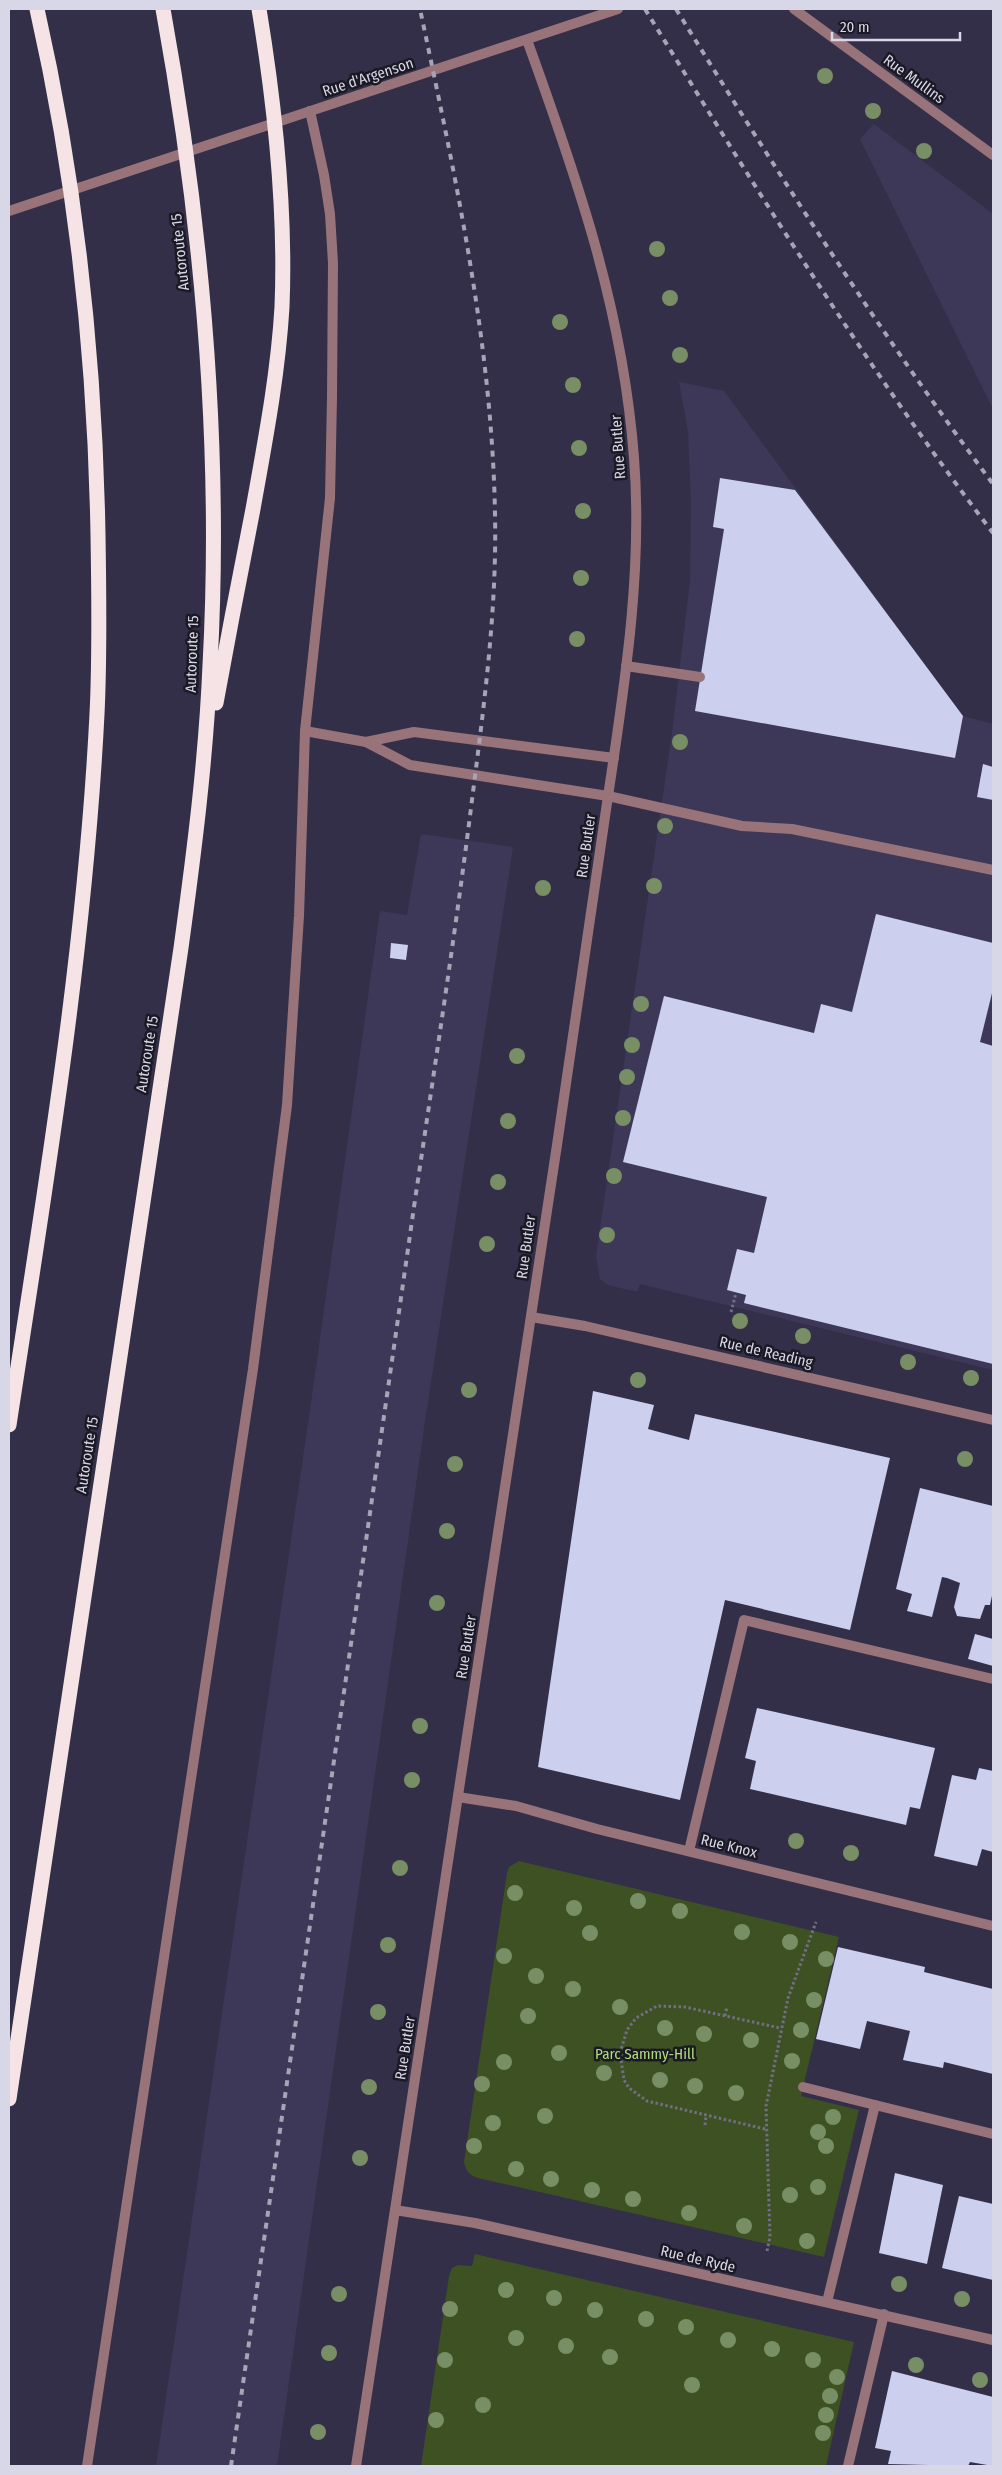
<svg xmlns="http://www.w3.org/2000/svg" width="1002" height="2475" font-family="'Fira Sans Condensed',sans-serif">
<rect width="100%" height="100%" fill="#332f48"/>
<g fill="#3d3858">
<polygon points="874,124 993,214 993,409 860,139"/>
<polygon points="679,382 724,391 963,716 993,724 993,1370 640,1284 637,1292 608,1285 600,1279 596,1256 672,733 690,581 691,504 688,431"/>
<polygon points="421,834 513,847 424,1428 277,2466 156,2466 310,1410 380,911 407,915"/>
</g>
<g fill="#3d5123">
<path d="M519,1861L839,1937L801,2096L859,2110L824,2257L478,2178C469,2175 466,2171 464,2162L507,1873L509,1867Z"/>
<polygon points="475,2254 854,2342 826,2466 421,2466 449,2276 452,2268 458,2265 472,2266"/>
</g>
<g fill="#cdcfef">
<polygon points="720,478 795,490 963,716 955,758 695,711 724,529 713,527"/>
<polygon points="983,764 993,767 993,800 977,797"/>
<polygon points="876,914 993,943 993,989 980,1042 993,1046 993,1364 744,1303 746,1295 727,1290 737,1249 754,1253 767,1197 623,1162 664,996 814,1033 821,1004 852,1012"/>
<polygon points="391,943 408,945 406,960 390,958"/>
<polygon points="593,1391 654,1405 648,1429 689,1440 695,1414 890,1458 850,1630 725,1600 680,1800 538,1767"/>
<polygon points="920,1488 993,1506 993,1591 990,1605 985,1605 980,1619 957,1616 954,1607 960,1583 947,1578 942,1577 932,1617 907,1611 912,1594 896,1589"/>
<polygon points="975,1634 993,1639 993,1666 968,1659"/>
<polygon points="757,1708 935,1748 920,1809 910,1807 906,1825 750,1789 756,1761 745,1758"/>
<polygon points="979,1768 993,1771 993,1852 982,1849 977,1866 934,1856 952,1775 976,1780"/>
<polygon points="838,1947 925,1967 924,1972 993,1989 993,2074 944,2062 943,2068 903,2060 910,2031 867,2021 860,2049 816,2039"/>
<polygon points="895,2173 943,2185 927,2264 879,2253"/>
<polygon points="959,2196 993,2204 993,2280 942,2268"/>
<polygon points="892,2371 993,2397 993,2466 970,2462 968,2466 888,2464 891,2451 875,2448"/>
</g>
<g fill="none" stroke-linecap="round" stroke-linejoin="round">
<g stroke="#726f85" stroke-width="3" stroke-dasharray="2.5 2.5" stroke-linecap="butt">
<polyline points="731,1312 736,1293"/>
<polyline points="725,2016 727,2007"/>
<polyline points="705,2125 706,2116"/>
<polyline points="765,2129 647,2101 629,2088 624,2080 620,2053 627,2030 636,2018 657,2006 685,2007 780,2028"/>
<polyline points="767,2251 770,2237 766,2106 788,1998 816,1922"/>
</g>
<g stroke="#98747a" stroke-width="10">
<polyline points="626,666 700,677"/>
<polyline points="305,731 366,742 410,765 608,796 742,826 792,829 993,870"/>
<polyline points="366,742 414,732 614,758"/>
<polyline points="689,1851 744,1620 993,1679"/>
<polyline points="803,2087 875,2105"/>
<polyline points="827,2302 875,2105 993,2134"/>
<polyline points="87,2466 253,1369 287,1105 299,916 305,731 330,498 332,397 333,263 330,214 324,175 310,111"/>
<polyline points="848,2466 884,2314"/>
</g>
<g stroke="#98747a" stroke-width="10">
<polyline points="794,9 993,155"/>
<polyline points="531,1317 585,1326 993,1420"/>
<polyline points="458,1797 516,1806 597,1829 993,1926"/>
<polyline points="395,2210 475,2223 993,2340"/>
<path d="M356,2466C423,2026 491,1586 557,1145C573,1031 590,917 607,803C624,689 643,573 634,458C623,310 577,178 527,40"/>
</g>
<polyline stroke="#98747a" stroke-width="10" points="9,211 618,9"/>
<g stroke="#f5e3e5" stroke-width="15">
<path d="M216,703C228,638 240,574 253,509C265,442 278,375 282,307C286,208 275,106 259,9"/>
<path d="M9,1425C45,1189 85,952 97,714C100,654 99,594 98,535C95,358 76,181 37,9"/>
<path d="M9,2099L181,948C194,853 206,760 210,665C222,446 202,224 163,9"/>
</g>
<g stroke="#a6a4b7" stroke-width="4" stroke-dasharray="6 6" stroke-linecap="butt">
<path d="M645,9C755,187 866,367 993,533"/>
<path d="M676,9C776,170 879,332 993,484"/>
<path d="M231,2466C292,2047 354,1627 414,1207C434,1071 455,936 472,800C484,705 497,610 495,514C492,343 455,175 420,9"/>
</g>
</g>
<g fill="#788e64">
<circle cx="825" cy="76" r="8"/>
<circle cx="873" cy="111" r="8"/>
<circle cx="924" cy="151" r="8"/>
<circle cx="657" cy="249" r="8"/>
<circle cx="670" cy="298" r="8"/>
<circle cx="560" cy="322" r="8"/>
<circle cx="680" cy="355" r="8"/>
<circle cx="573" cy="385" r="8"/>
<circle cx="579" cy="448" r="8"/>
<circle cx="583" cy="511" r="8"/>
<circle cx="581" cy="578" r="8"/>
<circle cx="577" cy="639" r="8"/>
<circle cx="680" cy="742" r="8"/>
<circle cx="665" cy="826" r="8"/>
<circle cx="654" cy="886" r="8"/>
<circle cx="543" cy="888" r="8"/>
<circle cx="641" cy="1004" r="8"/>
<circle cx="632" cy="1045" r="8"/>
<circle cx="517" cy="1056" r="8"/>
<circle cx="627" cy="1077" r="8"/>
<circle cx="623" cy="1118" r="8"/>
<circle cx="508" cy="1121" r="8"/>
<circle cx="614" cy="1176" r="8"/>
<circle cx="498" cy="1182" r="8"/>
<circle cx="607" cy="1235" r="8"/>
<circle cx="487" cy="1244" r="8"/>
<circle cx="740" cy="1321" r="8"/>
<circle cx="803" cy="1336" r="8"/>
<circle cx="908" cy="1362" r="8"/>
<circle cx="971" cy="1378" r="8"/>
<circle cx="638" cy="1380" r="8"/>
<circle cx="469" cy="1390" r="8"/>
<circle cx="965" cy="1459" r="8"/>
<circle cx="455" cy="1464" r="8"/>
<circle cx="447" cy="1531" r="8"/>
<circle cx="437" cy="1603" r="8"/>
<circle cx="420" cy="1726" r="8"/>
<circle cx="412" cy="1780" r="8"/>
<circle cx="796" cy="1841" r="8"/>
<circle cx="851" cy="1853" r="8"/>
<circle cx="400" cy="1868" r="8"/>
<circle cx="515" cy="1893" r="8"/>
<circle cx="638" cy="1901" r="8"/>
<circle cx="574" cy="1908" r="8"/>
<circle cx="680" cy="1911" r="8"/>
<circle cx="742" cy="1932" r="8"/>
<circle cx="590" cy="1933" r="8"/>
<circle cx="790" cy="1942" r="8"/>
<circle cx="388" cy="1945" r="8"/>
<circle cx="504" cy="1956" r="8"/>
<circle cx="826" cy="1959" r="8"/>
<circle cx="536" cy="1976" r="8"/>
<circle cx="573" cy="1989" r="8"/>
<circle cx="814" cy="2000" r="8"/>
<circle cx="620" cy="2007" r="8"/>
<circle cx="378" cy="2012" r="8"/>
<circle cx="528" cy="2016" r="8"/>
<circle cx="665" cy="2028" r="8"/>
<circle cx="801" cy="2030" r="8"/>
<circle cx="704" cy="2034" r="8"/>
<circle cx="751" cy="2040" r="8"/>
<circle cx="559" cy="2053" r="8"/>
<circle cx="792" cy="2061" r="8"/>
<circle cx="504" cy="2062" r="8"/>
<circle cx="604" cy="2073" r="8"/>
<circle cx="660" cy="2080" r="8"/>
<circle cx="482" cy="2084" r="8"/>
<circle cx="695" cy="2086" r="8"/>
<circle cx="369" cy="2087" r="8"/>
<circle cx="736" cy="2093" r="8"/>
<circle cx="545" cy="2116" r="8"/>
<circle cx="833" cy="2117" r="8"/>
<circle cx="493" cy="2123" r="8"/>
<circle cx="818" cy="2132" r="8"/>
<circle cx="474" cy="2146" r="8"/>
<circle cx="826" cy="2146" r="8"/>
<circle cx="360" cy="2158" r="8"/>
<circle cx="516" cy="2169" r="8"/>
<circle cx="551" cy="2179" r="8"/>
<circle cx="818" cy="2187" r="8"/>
<circle cx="592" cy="2190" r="8"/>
<circle cx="790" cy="2195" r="8"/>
<circle cx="633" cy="2199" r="8"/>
<circle cx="689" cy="2213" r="8"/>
<circle cx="744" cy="2226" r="8"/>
<circle cx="807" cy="2241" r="8"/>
<circle cx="899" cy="2284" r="8"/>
<circle cx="506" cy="2290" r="8"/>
<circle cx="339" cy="2294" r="8"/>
<circle cx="554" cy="2298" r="8"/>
<circle cx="962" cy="2299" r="8"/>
<circle cx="450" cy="2309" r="8"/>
<circle cx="595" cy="2310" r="8"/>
<circle cx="646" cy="2319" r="8"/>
<circle cx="686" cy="2327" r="8"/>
<circle cx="516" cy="2338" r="8"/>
<circle cx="728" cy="2340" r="8"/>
<circle cx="566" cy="2346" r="8"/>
<circle cx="772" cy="2349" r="8"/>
<circle cx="329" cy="2353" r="8"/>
<circle cx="610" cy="2357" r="8"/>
<circle cx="445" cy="2360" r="8"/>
<circle cx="813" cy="2360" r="8"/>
<circle cx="916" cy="2365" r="8"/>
<circle cx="837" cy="2377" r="8"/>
<circle cx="980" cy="2380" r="8"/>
<circle cx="692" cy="2385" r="8"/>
<circle cx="830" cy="2396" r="8"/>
<circle cx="483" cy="2405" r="8"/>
<circle cx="826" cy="2415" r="8"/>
<circle cx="436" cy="2420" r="8"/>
<circle cx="318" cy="2432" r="8"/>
<circle cx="823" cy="2433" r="8"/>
</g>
<g text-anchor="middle" stroke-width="5" stroke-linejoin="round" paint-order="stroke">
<g font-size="15" fill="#d8d7e7" stroke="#1a1924">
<text transform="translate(368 77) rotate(-18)" y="5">Rue d'Argenson</text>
<text transform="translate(914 79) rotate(36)" y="5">Rue Mullins</text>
<text transform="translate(180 252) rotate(-96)" y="5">Autoroute 15</text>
<text transform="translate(618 447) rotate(-94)" y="5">Rue Butler</text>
<text transform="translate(192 654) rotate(-88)" y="5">Autoroute 15</text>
<text transform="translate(586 846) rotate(-82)" y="5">Rue Butler</text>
<text transform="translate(147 1054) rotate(-81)" y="5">Autoroute 15</text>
<text transform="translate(526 1247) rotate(-82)" y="5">Rue Butler</text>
<text transform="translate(766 1352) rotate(13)" y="5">Rue de Reading</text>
<text transform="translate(87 1455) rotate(-81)" y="5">Autoroute 15</text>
<text transform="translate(466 1647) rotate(-81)" y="5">Rue Butler</text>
<text transform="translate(729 1846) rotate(14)" y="5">Rue Knox</text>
<text transform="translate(405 2048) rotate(-81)" y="5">Rue Butler</text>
<text transform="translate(698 2259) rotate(13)" y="5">Rue de Ryde</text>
</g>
<g font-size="15" fill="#b1dc7a" stroke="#1a1924">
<text x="645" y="2059">Parc Sammy-Hill</text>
</g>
</g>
<rect width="1002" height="2475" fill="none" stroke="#d8d7e7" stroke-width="20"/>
<path d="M832 32v8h128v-8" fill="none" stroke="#d8d7e7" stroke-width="2.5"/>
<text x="840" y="32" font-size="15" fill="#d8d7e7" stroke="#1a1924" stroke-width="4" paint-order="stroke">20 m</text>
</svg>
